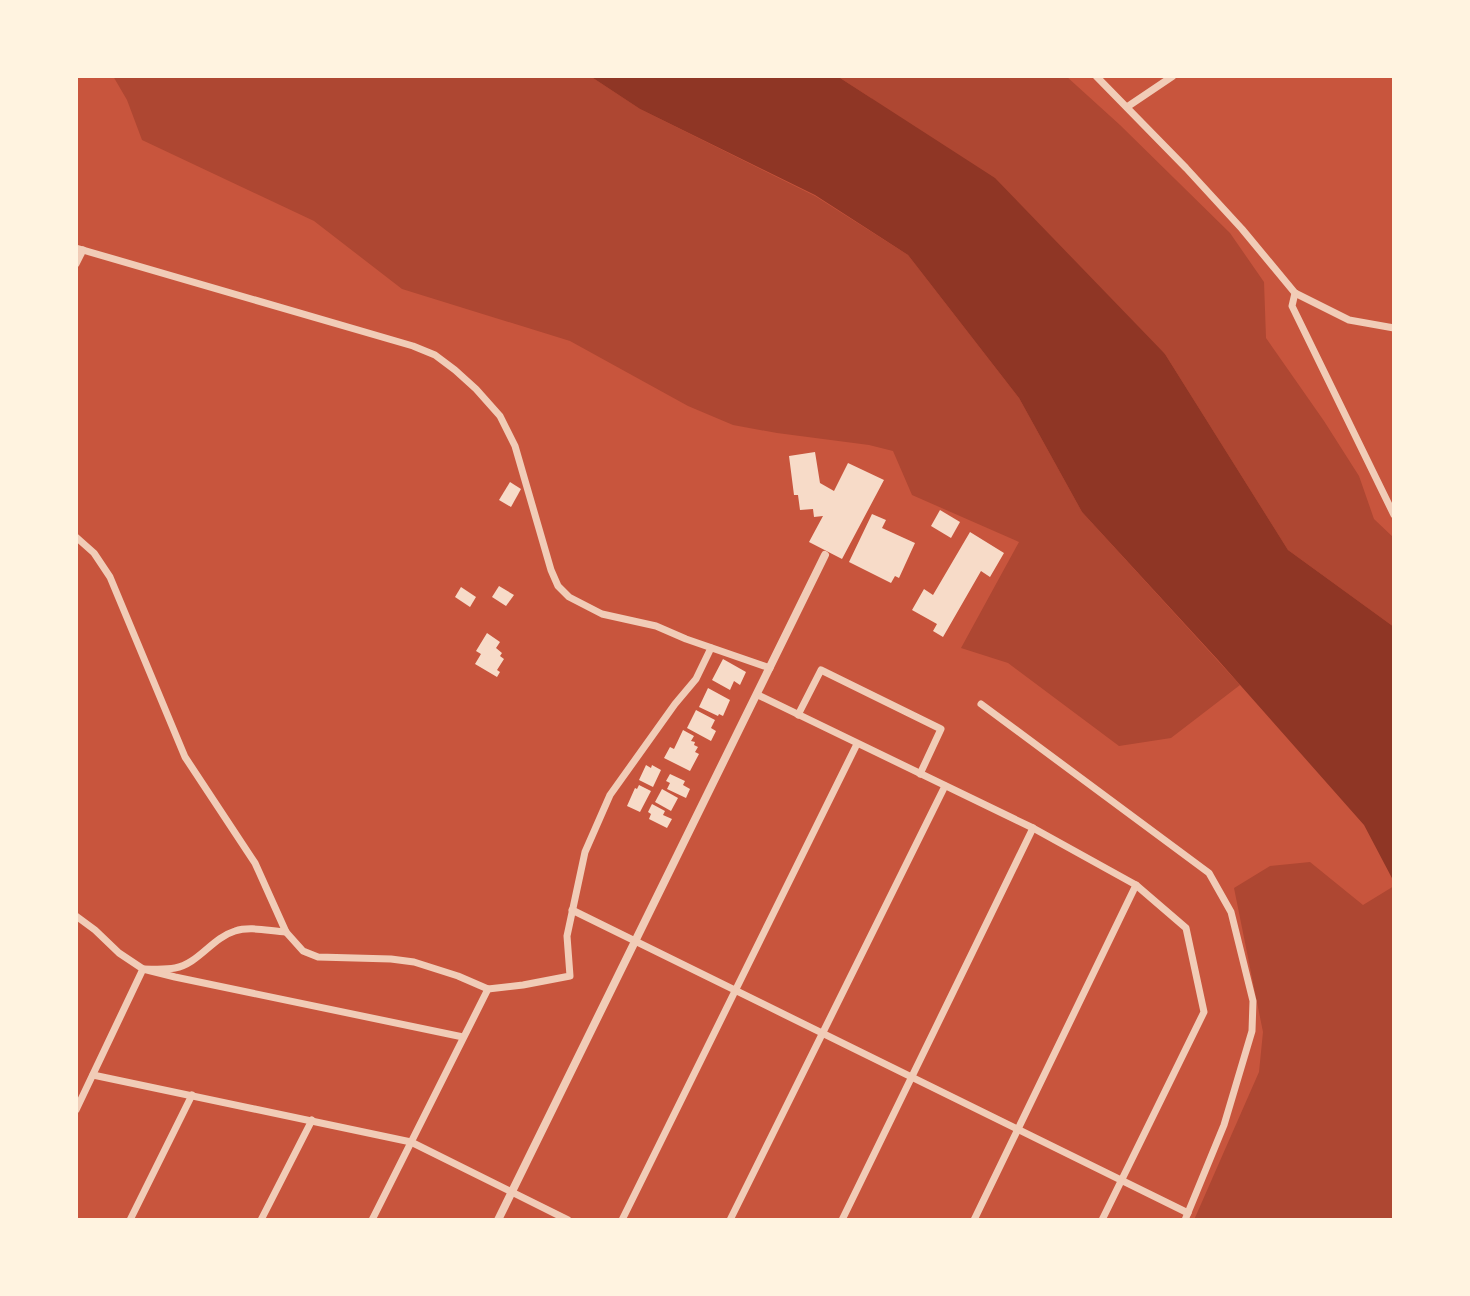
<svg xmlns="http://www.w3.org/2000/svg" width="1470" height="1296" font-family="'Sofia Sans Condensed',sans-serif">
<rect width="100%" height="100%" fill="#c8553d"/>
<g fill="#ae4732">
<polygon points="113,76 590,76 640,109 815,196 908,255 1019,398 1082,512 1240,685 1171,738 1119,746 1008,663 961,648 1019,542 912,495 893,451 869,445 777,433 733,425 688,406 570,341 402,289 314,221 142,140 127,100"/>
<polygon points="837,76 1066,76 1120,125 1230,233 1264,282 1266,338 1324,421 1359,476 1374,519 1394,538 1394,627 1288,550 1165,354 871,98"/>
<polygon points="1310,862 1363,905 1394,886 1394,1220 1194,1220 1259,1072 1263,1032 1234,888 1270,866"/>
</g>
<polygon fill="#8f3625" points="590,76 837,76 995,178 1165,354 1288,550 1394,627 1394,882 1364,825 1218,660 1082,512 1019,398 908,255 815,195 640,109"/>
<g fill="#f7dbc8">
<polygon points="815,452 820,483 834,491 848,463 884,480 842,559 809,542 823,516 814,517 813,509 800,510 798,495 794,495 789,456"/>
<polygon points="510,482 521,489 511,507 499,500"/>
<polygon points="940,510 960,522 951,538 931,526"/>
<polygon points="872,514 886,520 882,528 915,543 899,578 895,576 891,583 849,562"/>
<polygon points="970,532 1004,553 990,577 981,571 943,637 933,631 937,624 912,610 924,589 933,595"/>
<polygon points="499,586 514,595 506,606 492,597"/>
<polygon points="461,587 476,597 470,607 455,597"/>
<polygon points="487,633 500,642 496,648 502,653 500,656 504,659 497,670 500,672 497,677 475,664 481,654 476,651"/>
<polygon points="723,659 746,672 740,685 734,681 730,690 712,680"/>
<polygon points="708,688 730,700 723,716 719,714 718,716 699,707"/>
<polygon points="696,710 715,720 711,728 716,731 711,741 687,728"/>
<polygon points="683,730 694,736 691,741 695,742 694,745 698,747 695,752 699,754 690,771 664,758 670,747 674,749"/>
<polygon points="646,765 651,768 652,765 661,770 653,787 639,780"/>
<polygon points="670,774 685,781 683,785 690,789 686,798 667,789 670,783 666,781"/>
<polygon points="639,785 651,791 640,812 627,806 635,788 637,789"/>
<polygon points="662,789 678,798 671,811 655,802"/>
<polygon points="652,804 665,811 663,815 672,819 667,828 649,819 651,814 648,812"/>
</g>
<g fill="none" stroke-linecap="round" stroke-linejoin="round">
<g stroke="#f1ccb7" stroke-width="7">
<polyline points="1096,76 1186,168 1242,229 1295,293 1349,320 1394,328"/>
<polyline points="1127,107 1173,76"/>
<polyline points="76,248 413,346 435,355 455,370 476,389 500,416 515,446 551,570 558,586 569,597 602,614 656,626 686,639 770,668"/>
<polyline points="76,264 83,250"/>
<polyline points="1295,293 1292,306 1394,515"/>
<polyline points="76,537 94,553 110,577 185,757 255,863 286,932 303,951 318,957 391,959 414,962 458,976 488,989 523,985 570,976 567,936 585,852 610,795 675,704 696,679 711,648"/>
<polyline points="758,695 1033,828 1136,885 1186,928 1204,1012 1102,1220"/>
<polyline points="981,704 1209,873 1231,912 1253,1001 1252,1031 1224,1125 1185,1220"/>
<polyline points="798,715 821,670 941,729 920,774"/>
<polyline points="572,910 1188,1213"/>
<polyline points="76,916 95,930 119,953 143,969 175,977 463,1037"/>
<polyline points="93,1075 411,1142 568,1220"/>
<path d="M76,1110L143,969C154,969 165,970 175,968C198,964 212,938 235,931C250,926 269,931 286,932"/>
<polyline points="130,1220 192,1095"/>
<polyline points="261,1220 312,1120"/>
<polyline points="372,1220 488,989"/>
<polyline points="622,1220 857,744"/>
<polyline points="730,1220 945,786"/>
<polyline points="842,1220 1033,828"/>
<polyline points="974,1220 1136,885"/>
</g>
<polyline stroke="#f1ccb7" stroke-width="8" points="498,1220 825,555"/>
</g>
<rect width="1470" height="1296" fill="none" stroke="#fff3e0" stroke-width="156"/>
</svg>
